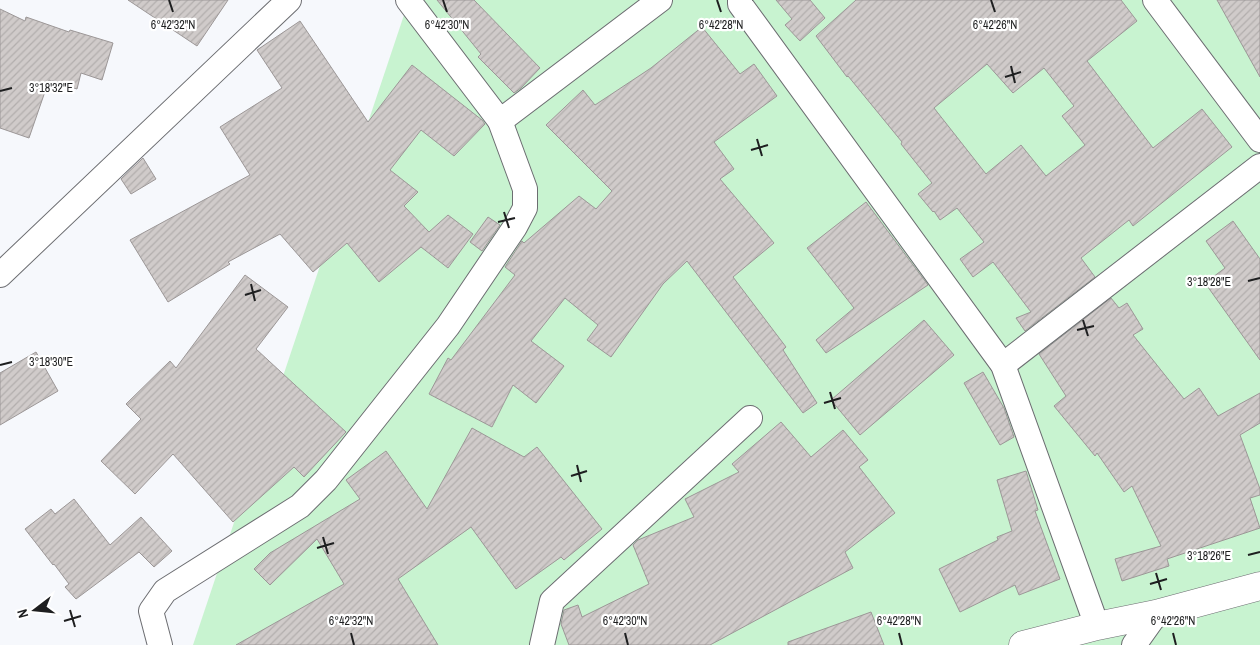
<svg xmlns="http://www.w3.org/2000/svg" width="1260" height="645" font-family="'Archivo Narrow',sans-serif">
<defs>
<pattern id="building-hatch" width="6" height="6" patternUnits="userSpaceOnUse" patternTransform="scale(1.25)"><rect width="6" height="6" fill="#d0cbca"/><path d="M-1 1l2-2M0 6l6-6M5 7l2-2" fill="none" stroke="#b2aead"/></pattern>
</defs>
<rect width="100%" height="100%" fill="#f6f8fc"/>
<polygon fill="#c8f3d0" points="409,0 1260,0 1260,645 193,645"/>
<g fill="url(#building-hatch)" stroke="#9c9797" fill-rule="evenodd">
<polygon points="128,0 228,0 197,46"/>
<polygon points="437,0 474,0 540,68 521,88 514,93 478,57 481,54"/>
<polygon points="776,0 810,0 825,18 800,41 785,25 792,19"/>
<path d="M856,0H1121L1137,21L1087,61L1153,148L1202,109L1232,147L1133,226L1129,220L1081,258L1095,277L1025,331L1016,318L1031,312L993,262L973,277L960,259L984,242L957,208L940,220L934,211L933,212L918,194L932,183L901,144L902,142L848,76L847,77L816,36ZM987,64L1013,93L1044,68L1074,106L1062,116L1085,145L1046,176L1021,145L986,174L934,108Z"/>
<polygon points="1217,0 1260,0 1260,77"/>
<polygon points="0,9 25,21 26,17 69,32 70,30 113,43 102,80 81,73 77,89 49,80 29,138 0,128"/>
<polygon points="300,21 368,122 412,65 482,120 485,124 454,156 421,130 390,170 418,192 404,206 429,232 448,215 473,234 448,268 421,247 379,282 347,243 313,272 280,234 228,262 230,264 168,302 130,240 250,175 220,127 282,88 257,50"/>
<polygon points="702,27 740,74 754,64 777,96 714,142 734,169 720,179 774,243 733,277 786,347 783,350 817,403 803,413 687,261 663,284 611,357 587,340 598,325 565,298 531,341 564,366 536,403 513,385 492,427 429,394 448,358 451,360 515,275 505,267 522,241 524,243 579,196 596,209 612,191 546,125 583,90 595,105 651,68"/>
<polygon points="143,158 156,179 131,194 121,179"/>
<polygon points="866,202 928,285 826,353 816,340 854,308 807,248"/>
<polygon points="488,217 500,225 482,251 470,242"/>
<polygon points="1233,221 1260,259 1260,360 1205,283 1225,268 1206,241"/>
<polygon points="245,275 288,307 256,349 346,432 304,477 294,467 233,522 173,454 135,494 101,461 141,419 126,404 170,361 176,368"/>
<polygon points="1111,298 1119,308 1127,303 1143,329 1133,335 1184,399 1199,388 1218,416 1260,393 1260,423 1240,435 1260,489 1260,495 1250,498 1260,528 1167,559 1169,566 1122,581 1115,559 1161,546 1132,486 1124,492 1097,453 1095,456 1054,406 1066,396 1039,354"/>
<polygon points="924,320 954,355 860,435 831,400"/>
<polygon points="36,352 58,391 0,425 0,373"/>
<polygon points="983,372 1004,408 1014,437 1000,445 964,383"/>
<polygon points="781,422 811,457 843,430 868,460 859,467 895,513 845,552 853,568 710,645 569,645 561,624 564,610 578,605 582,617 649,584 633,545 638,540 694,517 685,499 739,472 732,464"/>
<polygon points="472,428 524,457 537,447 602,529 564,560 561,557 516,589 471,527 398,579 438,645 236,645 344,584 317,539 270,585 254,569 270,553 360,499 346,480 386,451 427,509"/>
<polygon points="1026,471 1038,510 1035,511 1060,579 1019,595 1015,585 960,612 939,569 998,540 997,537 1012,531 997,480"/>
<polygon points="74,499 110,545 141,517 172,551 154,567 139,552 76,599 65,587 69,584 54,564 53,565 25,529 51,509 55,514"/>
<polygon points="871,612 884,645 788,645 788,642"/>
</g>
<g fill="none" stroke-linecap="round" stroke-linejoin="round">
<g stroke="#6c6d71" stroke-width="26">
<g id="minor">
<polyline points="408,0 500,121 660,0"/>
<polyline points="740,0 740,4 1003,365 1097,626"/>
<polyline points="1155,0 1260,140"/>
<polyline points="0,275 289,0"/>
<polyline points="1003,365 1260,166"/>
<polyline points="160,645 151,611 165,591 300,506 326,480 448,326 515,227 525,208 525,189 500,121"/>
<polyline points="542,645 552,601 750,418"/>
<polyline points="1134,645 1156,614"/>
</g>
</g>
<g stroke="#6c6d71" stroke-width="29">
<polyline id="secondary" points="1023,645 1097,626 1156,614 1260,586"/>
</g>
<use href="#minor" stroke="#fff" stroke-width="24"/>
<use href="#secondary" stroke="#fff" stroke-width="28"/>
</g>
<path fill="none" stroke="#1e1f20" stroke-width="2" d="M169,0L173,12M443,0L447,12M717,0L721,12M991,0L995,12M1011,66L1015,83M1005,77L1021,72M0,91L12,88M757,139L762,156M751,150L768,145M504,212L509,228M498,222L515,218M1248,281L1260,278M251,284L255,301M245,295L261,290M1083,320L1088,336M1077,330L1094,326M0,365L12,362M830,392L835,409M824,403L841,398M577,465L581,482M571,476L587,471M323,537L328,554M317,548L334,543M1248,555L1260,552M1156,573L1161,590M1150,584L1167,579M70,610L75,627M64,621L81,616M351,633L354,645M625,633L628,645M899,633L902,645M1173,633L1176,645"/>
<g font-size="12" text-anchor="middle" fill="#1e1f20" stroke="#fff" stroke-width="4.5" stroke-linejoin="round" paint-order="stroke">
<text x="173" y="29">6°42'32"N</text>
<text x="447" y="29">6°42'30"N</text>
<text x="721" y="29">6°42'28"N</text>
<text x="995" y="29">6°42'26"N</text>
<text x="51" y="92">3°18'32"E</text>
<text x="1209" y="286">3°18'28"E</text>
<text x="51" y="366">3°18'30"E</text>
<text x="1209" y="560">3°18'26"E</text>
<text x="351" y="625">6°42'32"N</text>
<text x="625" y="625">6°42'30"N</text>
<text x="899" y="625">6°42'28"N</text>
<text x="1173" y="625">6°42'26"N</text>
</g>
<g transform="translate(35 610) rotate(254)" stroke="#ffffff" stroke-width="4" paint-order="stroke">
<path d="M0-4L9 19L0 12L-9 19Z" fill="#1e1f20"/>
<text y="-8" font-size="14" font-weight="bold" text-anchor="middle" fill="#1e1f20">N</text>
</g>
</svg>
